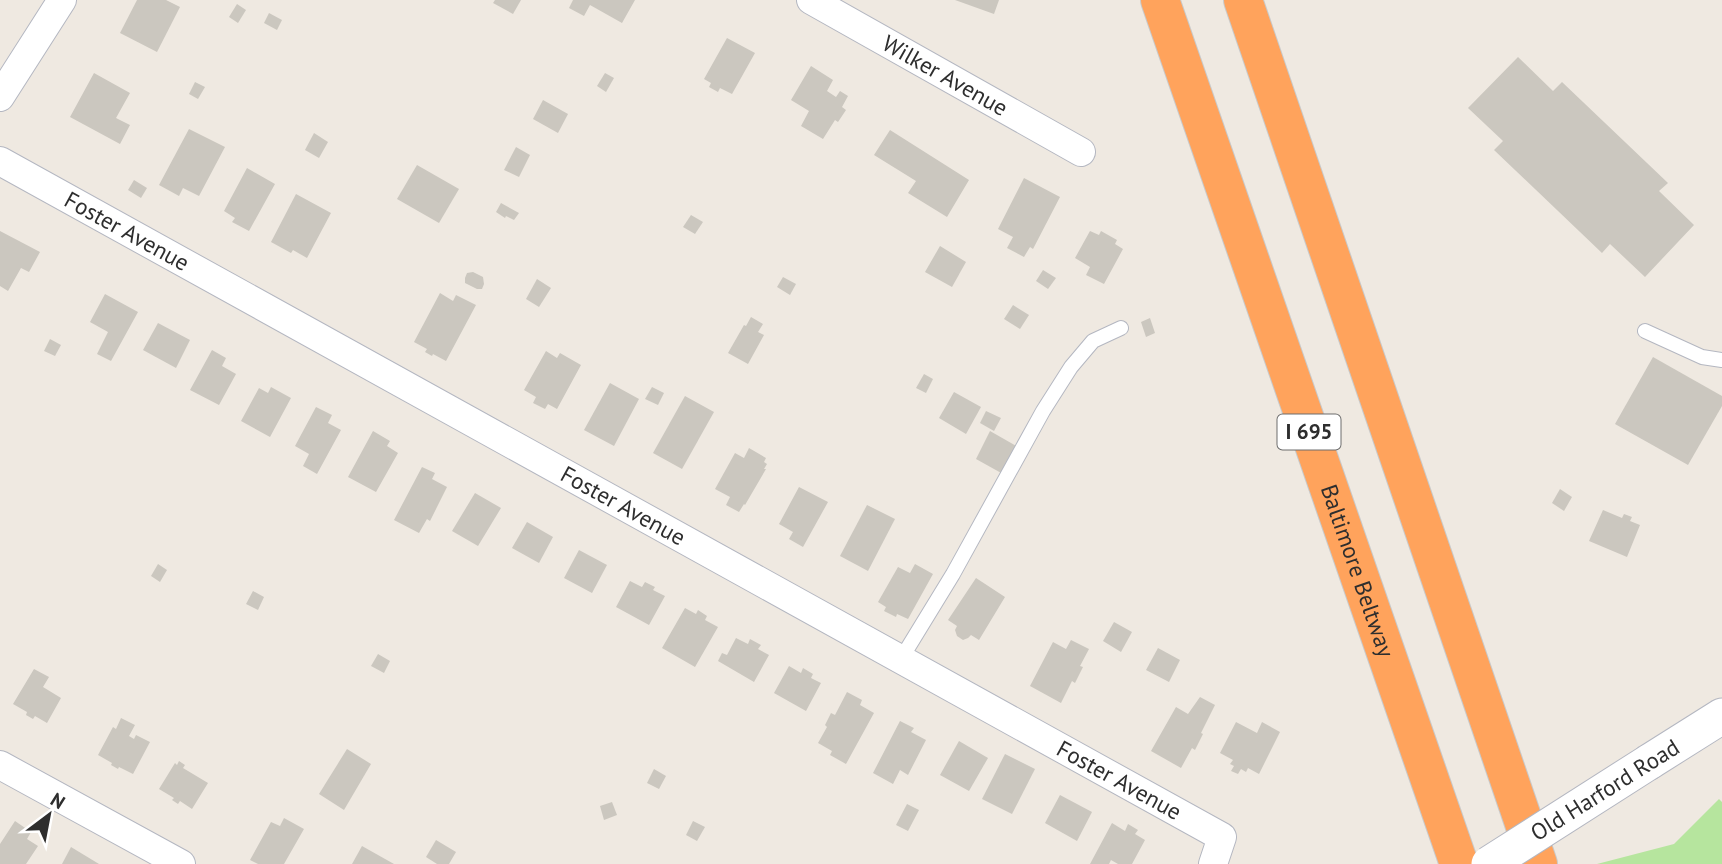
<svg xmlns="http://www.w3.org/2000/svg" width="1722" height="864" font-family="'PT Sans',sans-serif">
<rect width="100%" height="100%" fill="#efe9e1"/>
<polygon fill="#b6e59e" points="1719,799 1722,802 1722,864 1597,864 1674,844"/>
<g fill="#cbc7bf">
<polygon points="137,0 166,0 180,7 157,52 120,33"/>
<polygon points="495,0 521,0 513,14 493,3"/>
<polygon points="573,0 635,0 622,23 590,5 584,16 569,8"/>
<polygon points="955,0 999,0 994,14"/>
<polygon points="237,4 246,10 238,23 229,17"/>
<polygon points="269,13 282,20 277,30 264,23"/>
<polygon points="727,38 755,53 732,94 720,88 718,92 709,87 711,83 704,79"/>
<polygon points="1518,57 1553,91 1562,82 1668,183 1659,191 1694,225 1645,277 1610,244 1602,253 1494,150 1503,141 1468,108"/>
<polygon points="811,66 833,80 827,91 836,97 840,91 848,96 842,107 846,110 838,122 835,120 823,139 801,126 809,111 791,100"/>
<polygon points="94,73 130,93 116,118 130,125 120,144 70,117"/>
<polygon points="605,73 614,78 606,92 597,86"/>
<polygon points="195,82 205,87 198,99 189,94"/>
<polygon points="543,100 568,114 558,133 533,119"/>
<polygon points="189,129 225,147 199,196 183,188 179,196 159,185"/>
<polygon points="890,130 969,180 947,217 908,193 916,181 874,155"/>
<polygon points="314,133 328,142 319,158 305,150"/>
<polygon points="516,147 530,155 519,177 504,170"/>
<polygon points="417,165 459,189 439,223 397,199"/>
<polygon points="247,168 275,184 249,231 232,222 235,218 224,211"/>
<polygon points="1024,178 1060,197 1033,249 1030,247 1024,257 1007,248 1013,237 998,229"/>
<polygon points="134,180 147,188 141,198 128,190"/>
<polygon points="296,194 331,213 307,258 293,250 291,253 271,242"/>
<polygon points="501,203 519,213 514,220 506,216 505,218 496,212"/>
<polygon points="691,215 703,222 695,234 683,227"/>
<polygon points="0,231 40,252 29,272 21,268 8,291 0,286"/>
<polygon points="1090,231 1099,235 1101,231 1117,240 1115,244 1123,249 1104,284 1086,275 1090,267 1075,258"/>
<polygon points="940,246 966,262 952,287 925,272"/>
<polygon points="1043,270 1056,278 1048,289 1036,281"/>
<polygon points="473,272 483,277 484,284 482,289 477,289 465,283 465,278 467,273"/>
<polygon points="783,277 796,284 790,295 777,287"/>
<polygon points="537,279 551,288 539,307 526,299"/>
<polygon points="440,293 453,301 456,295 476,305 446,361 433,354 432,356 425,352 427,349 414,342"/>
<polygon points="105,294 138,312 111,361 97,354 108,332 90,322"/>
<polygon points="1013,305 1029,315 1020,329 1004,319"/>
<polygon points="751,317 763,324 758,332 764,335 748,364 728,353 744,325 746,326"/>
<polygon points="1150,318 1155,333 1146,337 1141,322"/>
<polygon points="158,323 190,340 176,368 143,350"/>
<polygon points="50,339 61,345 55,356 44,351"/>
<polygon points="212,350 226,358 222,366 236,374 219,405 190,390"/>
<polygon points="546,351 557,358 560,353 581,365 557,409 548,404 545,409 533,403 536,397 524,390"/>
<polygon points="1653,357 1722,396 1722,406 1688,465 1615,424"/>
<polygon points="924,374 933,379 926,393 916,388"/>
<polygon points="610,383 639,399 614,446 584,430"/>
<polygon points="271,387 291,398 270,437 241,421 259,388 268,393"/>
<polygon points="652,387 664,393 658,405 645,399"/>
<polygon points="954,392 981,407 966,434 939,418"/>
<polygon points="685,396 714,412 682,469 653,453"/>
<polygon points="316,407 332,415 328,423 341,430 317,474 303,466 309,454 295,446"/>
<polygon points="986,411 1001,418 994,431 980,423"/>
<polygon points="373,431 390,441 387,446 398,453 376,492 348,477"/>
<polygon points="990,431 1018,447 1003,474 976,459"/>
<polygon points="749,448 766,458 764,462 767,464 764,469 766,469 745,505 744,504 739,512 726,505 730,497 715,489 735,453 744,458"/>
<polygon points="422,467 435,473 432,479 447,487 430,521 427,519 419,533 394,520"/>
<polygon points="799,487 828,502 803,547 789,539 793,532 779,524"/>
<polygon points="1560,489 1572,497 1564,511 1552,503"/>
<polygon points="475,493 501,508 478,546 452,531"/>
<polygon points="867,505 895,519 868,571 840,556"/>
<polygon points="1603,510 1622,518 1624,514 1632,517 1630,521 1640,525 1627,557 1589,541"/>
<polygon points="527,522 553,537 539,563 512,548"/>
<polygon points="579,550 607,565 592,593 564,578"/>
<polygon points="158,564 167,570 160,582 151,576"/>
<polygon points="915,564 933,574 908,619 897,614 896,617 884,611 886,607 878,602 898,567 910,573"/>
<polygon points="976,578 1005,597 979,640 971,635 968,638 963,640 957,636 955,630 957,626 948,620"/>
<polygon points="630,581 642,587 645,582 655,587 653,590 665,596 649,625 616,607"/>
<polygon points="253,591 264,597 258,610 246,604"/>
<polygon points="685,608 696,614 698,610 707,616 705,620 718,627 695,667 662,648"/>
<polygon points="1114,622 1132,632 1121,652 1103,641"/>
<polygon points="736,638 748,644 750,639 761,645 758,649 769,655 754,682 718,661 722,653 727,655"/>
<polygon points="1071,640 1089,649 1080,666 1083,667 1075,683 1072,681 1061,703 1030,686 1053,642 1066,649"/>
<polygon points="1158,648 1180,660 1169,682 1146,670"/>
<polygon points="378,654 390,661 384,673 371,666"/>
<polygon points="789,666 801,673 803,668 813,674 811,678 821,683 806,711 774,693"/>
<polygon points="34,669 49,677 43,687 61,698 47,723 35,716 33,719 26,715 27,712 13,704"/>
<polygon points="847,692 862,700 860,705 874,713 846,764 830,755 832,751 818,743 827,727 825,725 831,713 835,715"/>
<polygon points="1200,697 1215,705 1201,733 1203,734 1195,750 1192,748 1181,768 1151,751 1176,707 1188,714"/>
<polygon points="121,718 135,725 129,736 134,739 136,735 150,742 133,774 119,767 118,769 111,765 112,763 98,755 113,727 116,729"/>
<polygon points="900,721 914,728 911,732 926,740 908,775 900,770 893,784 873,773"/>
<polygon points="1236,722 1257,733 1262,722 1280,732 1259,774 1248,768 1246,772 1241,769 1238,774 1231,771 1234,766 1230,764 1233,760 1220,753"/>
<polygon points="959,741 988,758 969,791 940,775"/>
<polygon points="347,749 371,764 344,810 319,794"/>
<polygon points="1005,754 1035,769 1012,814 982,799"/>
<polygon points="179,761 185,765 183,768 208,783 192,809 180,801 178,804 172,800 174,798 159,789 175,763 177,765"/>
<polygon points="654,769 666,776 659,789 647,783"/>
<polygon points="1060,795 1092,812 1077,841 1045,823"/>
<polygon points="612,802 617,815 604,820 600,806"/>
<polygon points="907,804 919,810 908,831 896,825"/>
<polygon points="284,818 304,829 284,864 258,864 250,860 271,822 280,826"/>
<polygon points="15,821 31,832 27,839 38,846 26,864 0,864 0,844"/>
<polygon points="693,821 705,827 697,841 686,835"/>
<polygon points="1112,823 1125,831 1128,824 1138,830 1135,834 1145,840 1132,864 1118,864 1111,860 1109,864 1090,864"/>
<polygon points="436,840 456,852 449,864 437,864 426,857"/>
<polygon points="362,846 394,864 352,864"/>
<polygon points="71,847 99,864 62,864"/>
</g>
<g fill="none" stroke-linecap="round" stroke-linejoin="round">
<g stroke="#b4b7c1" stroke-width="16">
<g id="service">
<polyline points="1645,331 1702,357 1722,360"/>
<polyline points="901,659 953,574 1043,411 1071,367 1093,341 1121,328"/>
</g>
</g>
<g stroke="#b4b7c1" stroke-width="30">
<g id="minor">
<path id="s1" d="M811,0L1081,152"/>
<polyline points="0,97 62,0"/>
<path id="s2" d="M0,161L1222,837L1213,864"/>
<polyline points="0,765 181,864"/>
</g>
</g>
<g stroke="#b4b7c1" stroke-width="37">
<polyline id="tertiary" points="1649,762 1722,716"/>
</g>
<g stroke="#c9c9c9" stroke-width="40">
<g id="motorway">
<path id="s3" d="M1160,0L1459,864"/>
<polyline points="1243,0 1538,864"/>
</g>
</g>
<use href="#service" stroke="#fff" stroke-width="14"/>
<use href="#minor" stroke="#fff" stroke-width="28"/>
<use href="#tertiary" stroke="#fff" stroke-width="35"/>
<use href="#motorway" stroke="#ffa35c" stroke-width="38"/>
<g stroke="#b4b7c1" stroke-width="37" stroke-linecap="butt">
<polyline id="tertiary-bridge" points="1489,864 1649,762"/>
</g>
<use href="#tertiary-bridge" stroke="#fff" stroke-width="35"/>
</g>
<g text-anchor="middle" stroke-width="5" stroke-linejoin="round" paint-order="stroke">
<rect fill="#fff" stroke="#6d6d6d" stroke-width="2" x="1277.5" y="414.5" width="63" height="35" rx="5"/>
<g font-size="21" font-weight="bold" fill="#2e2e2e">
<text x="1309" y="439">I 695</text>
</g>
<g font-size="23" fill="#2e2e2e" stroke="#fff">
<text dy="8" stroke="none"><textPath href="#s1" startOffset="154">Wilker Avenue</textPath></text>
<text dy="8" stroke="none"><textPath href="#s2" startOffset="145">Foster Avenue</textPath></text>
<text dy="8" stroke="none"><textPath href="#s2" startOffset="712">Foster Avenue</textPath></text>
<text dy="8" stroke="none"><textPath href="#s3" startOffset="604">Baltimore Beltway</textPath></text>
<text dy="8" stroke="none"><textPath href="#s2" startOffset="1279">Foster Avenue</textPath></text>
<text transform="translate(1605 790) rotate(-32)" y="8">Old Harford Road</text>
</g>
</g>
<g transform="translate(49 815) rotate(32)" stroke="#ffffff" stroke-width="5" paint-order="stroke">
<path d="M0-5L12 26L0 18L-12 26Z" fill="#2e2e2e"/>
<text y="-10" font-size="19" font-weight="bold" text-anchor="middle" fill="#2e2e2e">N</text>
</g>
</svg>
